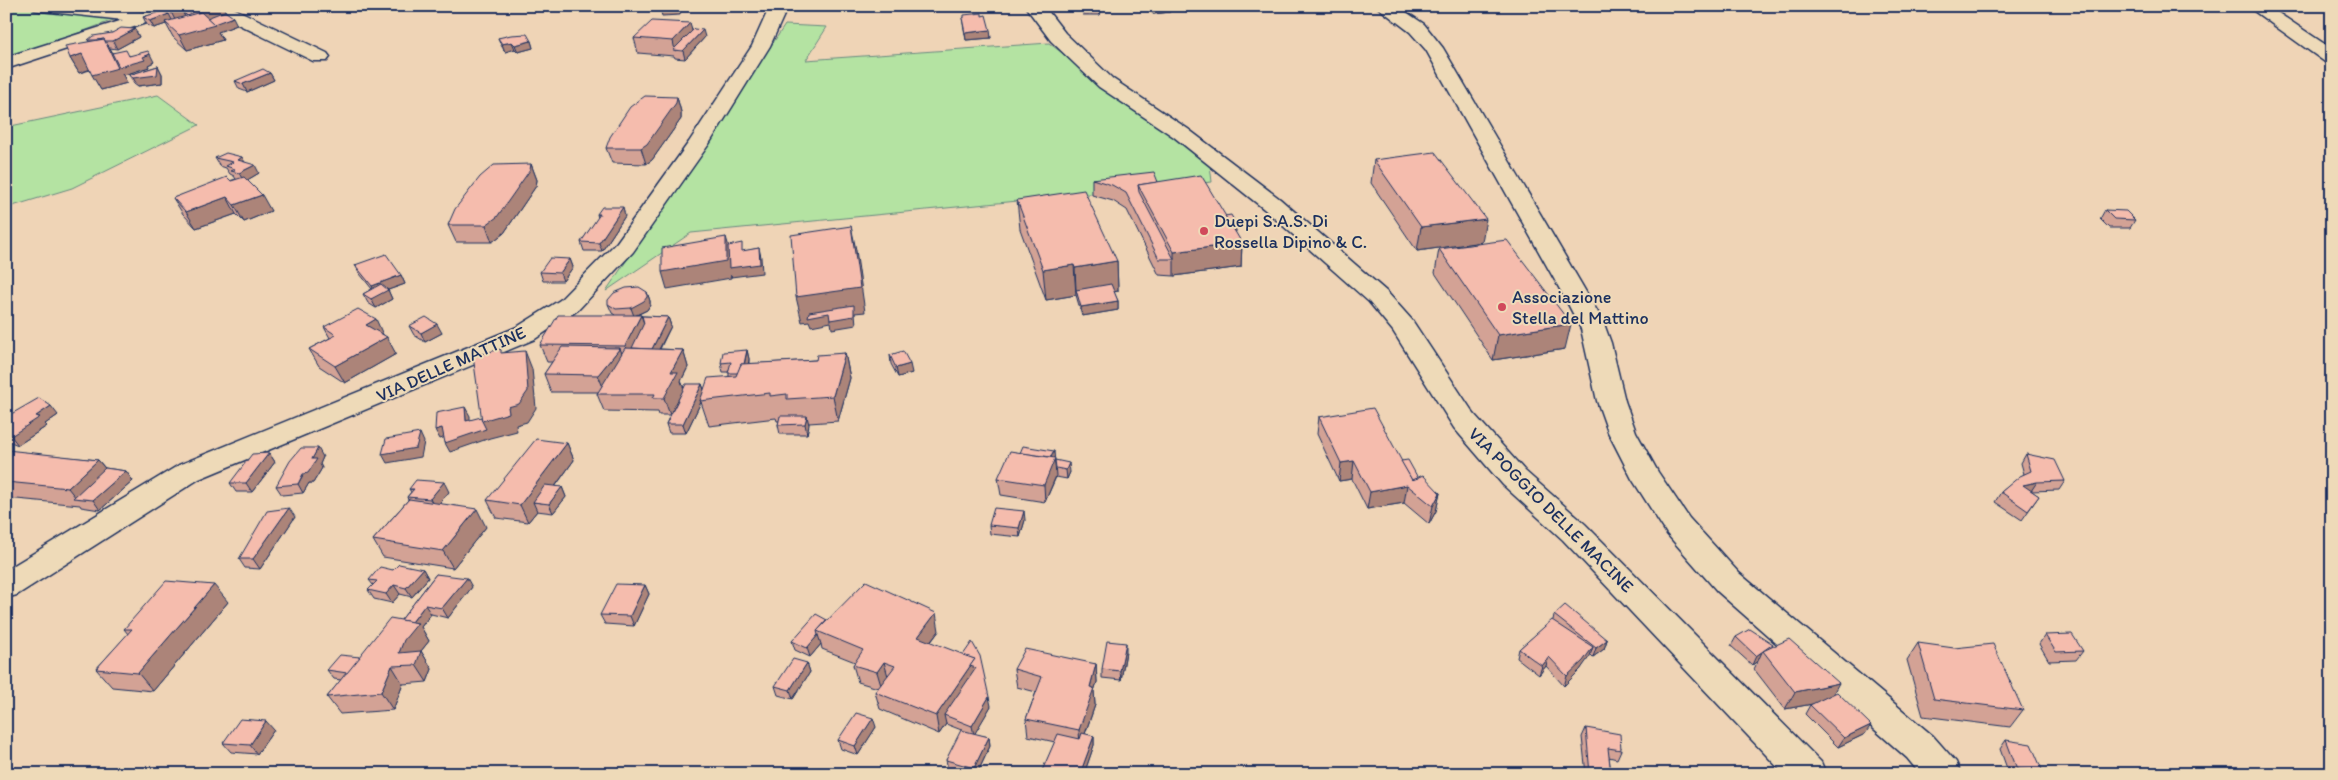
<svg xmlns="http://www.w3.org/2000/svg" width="2338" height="780" font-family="Itim,sans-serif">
<rect width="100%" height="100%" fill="#efd4b6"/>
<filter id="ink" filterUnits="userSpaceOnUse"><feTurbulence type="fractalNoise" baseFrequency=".02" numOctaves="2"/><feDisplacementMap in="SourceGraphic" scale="10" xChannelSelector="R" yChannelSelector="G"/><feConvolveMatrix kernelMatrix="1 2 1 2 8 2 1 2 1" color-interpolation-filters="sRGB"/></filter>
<g filter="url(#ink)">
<g fill="#b4e3a2" stroke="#688980">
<polygon points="6,6 89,6 135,12 46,45 6,70"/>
<polygon points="785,25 827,27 806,60 1049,43 1210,165 1212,182 691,233 606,291"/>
<polygon points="158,95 199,125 72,188 6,208 6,127"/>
</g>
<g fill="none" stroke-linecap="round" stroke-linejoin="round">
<g stroke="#1b2f5e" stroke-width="3">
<g id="minor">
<polygon points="32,6 96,6 147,12 182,6 229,6 327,53 330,57 327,61 313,61 213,12 149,22 6,69 6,57 123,20 41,11 35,10"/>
<polygon points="770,6 788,6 770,46 709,144 633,252 578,310 535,339 199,479 17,595 6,598 6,570 179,465 517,327 560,300 617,242 689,142 752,46"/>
<polygon points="1025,6 1044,6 1065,33 1113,79 1188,129 1280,199 1387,292 1412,320 1474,414 1525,471 1585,524 1821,762 1826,774 1784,774 1563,540 1503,485 1454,428 1393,331 1369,302 1264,209 1174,137 1099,87 1051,41"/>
<polygon points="1376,6 1397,6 1424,24 1443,48 1603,321 1611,343 1625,401 1636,432 1658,472 1689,518 1739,573 1933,736 1956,762 1961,774 1920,774 1907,758 1717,591 1667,534 1632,479 1608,432 1597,401 1581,329 1567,302 1426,50 1410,32"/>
<polygon points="2247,6 2268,6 2332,49 2332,64 2325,62"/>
</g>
</g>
<use href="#minor" fill="#eedab8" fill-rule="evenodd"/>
</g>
<g fill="#d3a295" stroke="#1b2f5e">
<polygon points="161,6 223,6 225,11 237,25 218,32 223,40 187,50 173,37 166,24 154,28 147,25 143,17 164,11"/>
<polygon points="1083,6 1103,6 1100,15 1083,15"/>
<polygon points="1149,6 1170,6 1170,12 1153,14 1149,9"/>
<polygon points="982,16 991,38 966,40 962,18"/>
<polygon points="690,23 692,30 705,37 685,59 675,58 674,56 638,53 634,38"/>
<polygon points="135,29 139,37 117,49 110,48 113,53 129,56 154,62 148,65 149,67 124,75 122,73 127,83 101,90 90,70 79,73 70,58 89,42 88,40 112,33"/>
<polygon points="498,38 531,41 533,48 518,52 515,49 505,52 501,45"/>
<polygon points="158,66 162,74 162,83 138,86 134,83 129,75"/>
<polygon points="270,73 274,80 247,92 239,89 235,81"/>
<polygon points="677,97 681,112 681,119 652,160 646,164 612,163 606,148"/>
<polygon points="215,158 245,162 259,173 247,180 271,211 244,222 236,214 196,228 183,214 173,198 236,179 234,176 230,174 226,168 220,166"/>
<polygon points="1374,160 1482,242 1417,251 1371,183"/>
<polygon points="531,164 537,180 536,186 504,233 492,242 456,242 448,225"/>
<polygon points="1092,179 1158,182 1225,216 1236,224 1235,233 1242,243 1241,267 1174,276 1159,275 1127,210 1113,201 1092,195"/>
<polygon points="1017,200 1117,261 1118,291 1114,292 1118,301 1118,310 1082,316 1076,295 1046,300 1020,229"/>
<polygon points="2105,210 2135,220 2130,228 2109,228 2100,219"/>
<polygon points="597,214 625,216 602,251 584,251 581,242 598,218"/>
<polygon points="1439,249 1565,349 1493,360 1435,273"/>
<polygon points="570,259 573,267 563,281 543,281 540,272"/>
<polygon points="355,265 401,275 405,284 388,290 392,299 376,308 368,303 363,294 372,289 360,274"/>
<polygon points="647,292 650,301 650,305 647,310 637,315 641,315 642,316 668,317 671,326 660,349 683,350 688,367 681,381 684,388 702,384 704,390 729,376 729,372 723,372 721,363 747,350 749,359 749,364 816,360 845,353 850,378 838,421 809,423 807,434 780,434 778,425 779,421 777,421 776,418 709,426 701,402 686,433 669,433 666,424 670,415 659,415 658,412 604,411 597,394 598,392 551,392 544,374 552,362 547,362 540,345 615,315 612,313 608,304"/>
<polygon points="409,326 442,333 425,342 414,335"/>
<polygon points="324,327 384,335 396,354 345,383 319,366 309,349 330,338"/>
<polygon points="890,355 912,373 898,377 891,364"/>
<polygon points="58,415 45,424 47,426 18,445 6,440 6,417"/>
<polygon points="1319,417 1401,461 1418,478 1440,493 1436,511 1429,524 1404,503 1367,509 1352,479 1339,481 1317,434"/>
<polygon points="567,443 574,460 555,487 562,487 566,497 553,513 537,511 528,522 496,518 487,500"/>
<polygon points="6,451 98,460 105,468 126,471 133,481 100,510 81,507 80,505 6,498"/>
<polygon points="269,453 275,462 252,492 236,492 230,483"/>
<polygon points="2026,454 2065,481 2059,490 2031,491 2039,496 2022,520 1995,502 2001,492 2024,474 2021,463"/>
<polygon points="323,457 320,464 322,468 313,483 309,483 303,493 282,495 276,486"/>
<polygon points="1054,458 1055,460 1070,472 1067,479 1056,477 1045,502 1001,495 998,478"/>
<polygon points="409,489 449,492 439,503 486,527 453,568 383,557 373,540 408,500 407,497 411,492"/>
<polygon points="295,517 260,569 245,568 239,559"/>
<polygon points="1025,520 1020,537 990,534 989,525"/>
<polygon points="423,569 428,578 412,597 400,594 392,603 374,599 368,590 373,585 369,580 393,570"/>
<polygon points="436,574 472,587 448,618 431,614 421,627 429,641 421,651 432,669 427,682 403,684 393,710 340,714 327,697 341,680 334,679 327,670 360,657 401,620"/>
<polygon points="645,585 649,594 634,626 605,624 600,615"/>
<polygon points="228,602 153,691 112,687 96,669 128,634 124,629"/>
<polygon points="1554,615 1607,640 1604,649 1593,657 1590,654 1580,670 1564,686 1546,666 1539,675 1517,658 1519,649 1553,620"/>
<polygon points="827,620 939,631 931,642 991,706 974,734 989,737 990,746 977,774 965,774 948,769 946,760 964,731 946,724 939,734 880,709 875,692 878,688 858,682 853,665 855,662 822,649 821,644 810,657 795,650 792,641"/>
<polygon points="2045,635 2083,651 2076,660 2049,661 2039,644"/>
<polygon points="1736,637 1773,644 1772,647 1833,694 1865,734 1838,747 1805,714 1810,705 1812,704 1785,709 1754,669 1758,661 1752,665 1731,646"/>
<polygon points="1918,643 2023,710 2010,727 1923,716 1907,660"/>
<polygon points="1126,652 1121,680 1102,678 1102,669"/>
<polygon points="807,663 810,672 793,699 778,695 775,686"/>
<polygon points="1096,664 1097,682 1094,691 1095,705 1085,734 1094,736 1094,745 1084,774 1041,774 1055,742 1028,736 1026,719 1036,692 1017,687 1014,669"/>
<polygon points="876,727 858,755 841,749 838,740"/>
<polygon points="1586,728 1621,750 1617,759 1609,757 1611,774 1586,774 1582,737"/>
<polygon points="274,730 257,754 231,752 223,743"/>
<polygon points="2006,740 2043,772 2041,774 2009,774 2000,749"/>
</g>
<g fill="#ac8479" stroke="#1b2f5e">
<polygon points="180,6 185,6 191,18 183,13 187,21 177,24 170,10"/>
<polygon points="217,6 223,6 229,19 233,17 237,25 218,32 223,40 187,50 179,35 202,20 198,12"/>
<polygon points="678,6 682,6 680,15 662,16 660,9"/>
<polygon points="1100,6 1103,6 1100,15 1099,8"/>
<polygon points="1156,6 1170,6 1170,12 1153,14 1153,7"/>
<polygon points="169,14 173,22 165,22 166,24 154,28 150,21"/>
<polygon points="690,23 694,38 675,51 673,41"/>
<polygon points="135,29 139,37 117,49 113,41"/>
<polygon points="703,30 705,37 685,59 683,51"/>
<polygon points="990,30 991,38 966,40 965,33"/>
<polygon points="104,39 113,54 143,57 150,54 154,62 148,65 149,67 124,75 122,73 127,83 101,90 92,75"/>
<polygon points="531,41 533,48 518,52 515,45"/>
<polygon points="512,42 515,49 505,52 502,44"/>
<polygon points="82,54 91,69 79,73 70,58"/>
<polygon points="158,66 162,74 162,83 138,86 133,78"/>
<polygon points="270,73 274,80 247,92 243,84"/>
<polygon points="677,97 681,112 681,119 652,160 646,164 641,148"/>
<polygon points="6,102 9,106 6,118"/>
<polygon points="242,157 247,166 238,160"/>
<polygon points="531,164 537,180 536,186 504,233 492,242 486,225"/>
<polygon points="255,165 259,173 244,182 239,173"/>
<polygon points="262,195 271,211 244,222 234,205"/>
<polygon points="227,197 236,214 196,228 186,212"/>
<polygon points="623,207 625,216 602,251 599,243"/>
<polygon points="1486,219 1482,242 1417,251 1421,227"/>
<polygon points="1236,224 1236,232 1222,235 1222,227"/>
<polygon points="851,226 856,250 865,312 855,313 856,325 832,329 831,322 811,326 809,321 802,322 796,297"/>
<polygon points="726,237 731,254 759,248 761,257 762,273 731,277 731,275 731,278 667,289 662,272"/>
<polygon points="1242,243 1241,267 1174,276 1174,252"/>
<polygon points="570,259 573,267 563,281 560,273"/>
<polygon points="1117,261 1118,291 1079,298 1076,290 1075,268"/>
<polygon points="1074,265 1076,295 1046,300 1043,270"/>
<polygon points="401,275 405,284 388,290 392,299 376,308 371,299 376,295 372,286"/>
<polygon points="647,292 650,301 650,305 647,310 634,316 631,308"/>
<polygon points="1118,301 1118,310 1082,316 1081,307"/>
<polygon points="641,315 647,332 631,364 625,346"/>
<polygon points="668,317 671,326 654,359 651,351"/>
<polygon points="376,319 384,337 366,325"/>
<polygon points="437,324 442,333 425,342 421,333"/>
<polygon points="1571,324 1565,349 1493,360 1498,335"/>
<polygon points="387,337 396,354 345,383 335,366"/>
<polygon points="620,348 626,365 605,392 598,375"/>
<polygon points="683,350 688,367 681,381 684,389 670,415 664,398 671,372"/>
<polygon points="747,350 749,359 746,381 743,372"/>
<polygon points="525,351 532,369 536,408 527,422 516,425 517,431 490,438 450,452 445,443 482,421 508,407"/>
<polygon points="845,353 850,378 838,421 833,396"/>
<polygon points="910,364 912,373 898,377 896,368"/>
<polygon points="702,384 705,393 700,401 701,402 686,433 683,424"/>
<polygon points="51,406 58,415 45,424 47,426 18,445 11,436 36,416"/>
<polygon points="465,407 470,416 470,430 466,421"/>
<polygon points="807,416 809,425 807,434 805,424"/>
<polygon points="442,428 446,437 440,439 435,430"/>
<polygon points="420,433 424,442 421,457 387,463 382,454"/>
<polygon points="567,443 574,460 543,503 533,502 537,511 528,522 520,505"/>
<polygon points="318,448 323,457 320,464 322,468 313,483 309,483 303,493 298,484 312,459"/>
<polygon points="1054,451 1056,476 1045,502 1044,485 1050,459"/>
<polygon points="269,453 275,462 252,492 246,483"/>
<polygon points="98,460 112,477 76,498 68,488"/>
<polygon points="1354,461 1352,479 1339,481 1341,463"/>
<polygon points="1069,463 1070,472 1067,479 1066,470"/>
<polygon points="126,471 133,481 100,510 93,500"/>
<polygon points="444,482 449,492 435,508 430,499"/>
<polygon points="2037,482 2031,491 2017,494 2023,485"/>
<polygon points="1407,485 1404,503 1367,509 1370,492"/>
<polygon points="562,487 566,497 553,513 549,504"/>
<polygon points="1440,493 1436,511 1429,524 1433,506"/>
<polygon points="289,508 295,517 260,569 253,559"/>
<polygon points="477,509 486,527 453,568 443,551"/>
<polygon points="1024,511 1025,520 1020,537 1019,528"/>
<polygon points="423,569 428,578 412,597 406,588"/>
<polygon points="467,578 472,587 448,618 442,608"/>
<polygon points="214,585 228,602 153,691 138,673"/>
<polygon points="394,585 400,594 392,603 386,594"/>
<polygon points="645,585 649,594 634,626 630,616"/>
<polygon points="425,605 431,614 421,627 429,641 421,651 432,669 427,682 416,665 399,653 407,629"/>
<polygon points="936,613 939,631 921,654 918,637"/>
<polygon points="818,635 821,644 810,657 807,648"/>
<polygon points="1607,640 1604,649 1593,657 1596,648"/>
<polygon points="1126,643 1126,652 1121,680 1120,671"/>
<polygon points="1593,647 1590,656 1580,670 1564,686 1567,676"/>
<polygon points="1762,652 1758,661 1752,665 1756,656"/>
<polygon points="1549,657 1546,666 1539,675 1542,666"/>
<polygon points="975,659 978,677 944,715 946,724 939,734 936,716"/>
<polygon points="884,662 889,680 882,689 877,672"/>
<polygon points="807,663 810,672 793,699 790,690"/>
<polygon points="1096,664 1097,682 1094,691 1095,705 1080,748 1079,730"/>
<polygon points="392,666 403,684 393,710 381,692"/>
<polygon points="1839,683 1829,701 1785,709 1795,692"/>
<polygon points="989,697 991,706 974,735 972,726"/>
<polygon points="873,718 876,727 858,755 855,746"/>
<polygon points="266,721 274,730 257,754 250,745"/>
<polygon points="1871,725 1865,734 1838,747 1844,738"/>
<polygon points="1094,736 1094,745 1084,774 1080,774"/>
<polygon points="989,737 990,746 977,774 976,774 974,768"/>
</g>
<g fill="#f5bcad" stroke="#1b2f5e">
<polygon points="163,6 180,6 170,10"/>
<polygon points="187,6 217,6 198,12"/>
<polygon points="660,6 678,6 678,7 660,9"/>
<polygon points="1083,6 1100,6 1099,8 1082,8"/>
<polygon points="163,11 169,14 150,21 143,17"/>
<polygon points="225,11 233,17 214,24 207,18"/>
<polygon points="188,12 193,15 188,16 183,13"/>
<polygon points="201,12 215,25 179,35 165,22"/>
<polygon points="982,13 982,16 986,15 990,30 965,33 962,18 964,18 964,15"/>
<polygon points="652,21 690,23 673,41 634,38"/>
<polygon points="121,28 135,29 113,41 105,41 104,39 97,40 88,40 93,36 112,33"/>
<polygon points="694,29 703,30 683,51 673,50"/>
<polygon points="527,34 531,41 515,45 512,42 502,44 498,38 511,35"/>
<polygon points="104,39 118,68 92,75 82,54 70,58 65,46"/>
<polygon points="126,50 129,56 148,51 150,54 143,57 145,60 119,67 112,53"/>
<polygon points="158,66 157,75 133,78 129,75"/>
<polygon points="263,69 270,73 243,84 235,81"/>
<polygon points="645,96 677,97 676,103 647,144 641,148 606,148 610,137 630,107"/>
<polygon points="1435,152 1486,219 1421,227 1374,160"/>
<polygon points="226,153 242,157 238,160 255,165 239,173 231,171 235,169 226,166 233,162 215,158"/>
<polygon points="531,164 530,170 497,217 486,225 448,225 455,209 480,177 494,165"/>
<polygon points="1154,172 1158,182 1138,185 1139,192 1174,259 1159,259 1126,193 1112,185 1092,179"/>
<polygon points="1201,175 1242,243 1174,252 1138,185"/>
<polygon points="227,177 231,181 244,177 262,195 234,205 227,197 186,212 173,198"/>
<polygon points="1084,190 1117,261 1075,268 1074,265 1043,270 1017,200"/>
<polygon points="602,207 623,207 599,243 581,242 600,214 597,214"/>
<polygon points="2105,210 2126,211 2135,220 2114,219"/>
<polygon points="1231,215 1236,224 1231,225 1225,216"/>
<polygon points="851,226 860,288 796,297 791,235"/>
<polygon points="726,237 726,261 662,272 662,248"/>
<polygon points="1507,240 1571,324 1498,335 1439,249"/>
<polygon points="742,243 742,251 759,248 760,264 729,268 728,246"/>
<polygon points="386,254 401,275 372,286 355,265"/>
<polygon points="550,258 570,259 560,273 540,272"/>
<polygon points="381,284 388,290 371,299 363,294"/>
<polygon points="1111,284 1118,301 1081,307 1076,290"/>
<polygon points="639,287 647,292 647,297 644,301 631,308 616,309 608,304 608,300 614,293 626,288"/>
<polygon points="854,305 854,316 830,320 829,313 808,317 809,312"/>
<polygon points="358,309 376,319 366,325 387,337 335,366 309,349 336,335 324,327"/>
<polygon points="558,315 641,315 625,346 540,345"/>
<polygon points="642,316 668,317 652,349 632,348 644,323"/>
<polygon points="426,317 437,324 421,333 409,326"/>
<polygon points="562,347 620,348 598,375 544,374"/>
<polygon points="625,348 683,350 671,372 678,372 664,398 653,398 655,394 597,394"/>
<polygon points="501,349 501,353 525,351 528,391 519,404 508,407 509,413 482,421 473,356"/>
<polygon points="747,350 744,364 741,364 738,373 728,373 731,362 721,363 723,352"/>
<polygon points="903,351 910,364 896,368 890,355"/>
<polygon points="845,353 833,396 787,399 787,394 770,396 770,393 700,401 708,378 736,376 741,364 816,360 817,355"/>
<polygon points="686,384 702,384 683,424 666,424"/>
<polygon points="39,398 51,406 36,416 40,417 11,436 6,434 6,417"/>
<polygon points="465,407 466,421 481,417 482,421 486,429 445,443 442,428 435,430 436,413"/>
<polygon points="1373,408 1412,480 1423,475 1440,493 1433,506 1407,485 1370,492 1354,461 1341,463 1319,417"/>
<polygon points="780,416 807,416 805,424 778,425"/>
<polygon points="420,433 416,448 382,454 386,439"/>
<polygon points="536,439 567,443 520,505 487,500"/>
<polygon points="1023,446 1054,451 1051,457 1020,453"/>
<polygon points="301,448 318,448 312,459 317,459 308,473 303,474 298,484 276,486 290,461"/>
<polygon points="7,450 98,460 68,488 6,482"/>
<polygon points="1010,451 1055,458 1044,485 998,478"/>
<polygon points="269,453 246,483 230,483 252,454"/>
<polygon points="2026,454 2055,460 2065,481 2037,482 2023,485 2039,496 2028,511 2001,492 2020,476 2031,471"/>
<polygon points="1055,460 1069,463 1066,470 1056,468"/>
<polygon points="1408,460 1418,478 1412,480 1401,461"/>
<polygon points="105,468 126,471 93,500 73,498"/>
<polygon points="416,480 444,482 430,499 407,497 414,489 409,489"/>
<polygon points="545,485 562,487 549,504 533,502"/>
<polygon points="409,499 477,509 443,551 373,540"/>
<polygon points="289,508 253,559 239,559 267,511"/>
<polygon points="994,508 1024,511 1019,528 989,525"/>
<polygon points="399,564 423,569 406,588 394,585 386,594 368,590 377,581 369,580 380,567 393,570"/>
<polygon points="436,574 467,578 442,608 425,605 412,622 401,620"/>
<polygon points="166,581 214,585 138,673 96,669 132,629 124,629"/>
<polygon points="866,581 936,613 918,637 975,659 936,716 875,692 895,666 884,662 877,672 853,665 863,650 817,631"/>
<polygon points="616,584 645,585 630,616 600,615"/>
<polygon points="1565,605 1607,640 1596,648 1554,615"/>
<polygon points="816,614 827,620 817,631 818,635 807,648 792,641"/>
<polygon points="390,618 418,623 404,640 399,653 421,651 416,665 392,666 381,692 327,697"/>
<polygon points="1552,620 1593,647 1583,661 1567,676 1549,657 1542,666 1519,649"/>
<polygon points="1750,629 1773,644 1756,656 1736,637"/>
<polygon points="2072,634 2083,651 2056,652 2045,635"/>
<polygon points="1789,639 1839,683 1795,692 1763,651"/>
<polygon points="1107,641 1126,643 1120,671 1102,669"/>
<polygon points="972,642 980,656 989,697 972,726 944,715 976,668 970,666 975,659 963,655"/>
<polygon points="1918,643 1954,648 1993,644 2023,710 1934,699"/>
<polygon points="1025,649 1096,664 1090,687 1094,688 1079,730 1026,719 1042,677 1014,669"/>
<polygon points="340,655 360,657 347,673 327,670"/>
<polygon points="793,659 807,663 790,690 775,686"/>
<polygon points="1837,692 1871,725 1844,738 1810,705"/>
<polygon points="856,713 873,718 855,746 838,740"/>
<polygon points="240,719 266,721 250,745 223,743"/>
<polygon points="1586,728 1620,734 1621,750 1608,748 1611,774 1590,774"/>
<polygon points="961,730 989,737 974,768 946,760"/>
<polygon points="1082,733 1094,736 1080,774 1044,774 1041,773 1058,734 1080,739"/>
<polygon points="2006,740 2031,744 2043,772 2017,769"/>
</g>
</g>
<g fill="#d1495b" stroke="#eedab8" stroke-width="2">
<circle cx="1204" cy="231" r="5"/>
<circle cx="1502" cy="307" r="5"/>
</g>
<g text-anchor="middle" stroke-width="4" stroke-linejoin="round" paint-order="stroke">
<g font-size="18" fill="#1b2f5e" stroke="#eedab8" text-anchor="start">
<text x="1214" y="227">Duepi S.A.S. Di<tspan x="1214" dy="21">Rossella Dipino &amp; C.</tspan></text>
<text x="1512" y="303">Associazione<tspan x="1512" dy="21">Stella del Mattino</tspan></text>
</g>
<g font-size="18" fill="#1b2f5e" stroke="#eedab8">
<text transform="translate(451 364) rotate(-24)" y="6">VIA DELLE MATTINE</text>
<text transform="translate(1551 510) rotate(45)" y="6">VIA POGGIO DELLE MACINE</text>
</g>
</g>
<rect width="2338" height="780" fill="none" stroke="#eedab8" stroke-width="25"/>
<rect x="12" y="12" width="2313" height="755" fill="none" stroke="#1b2f5e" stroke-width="2" filter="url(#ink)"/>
</svg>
